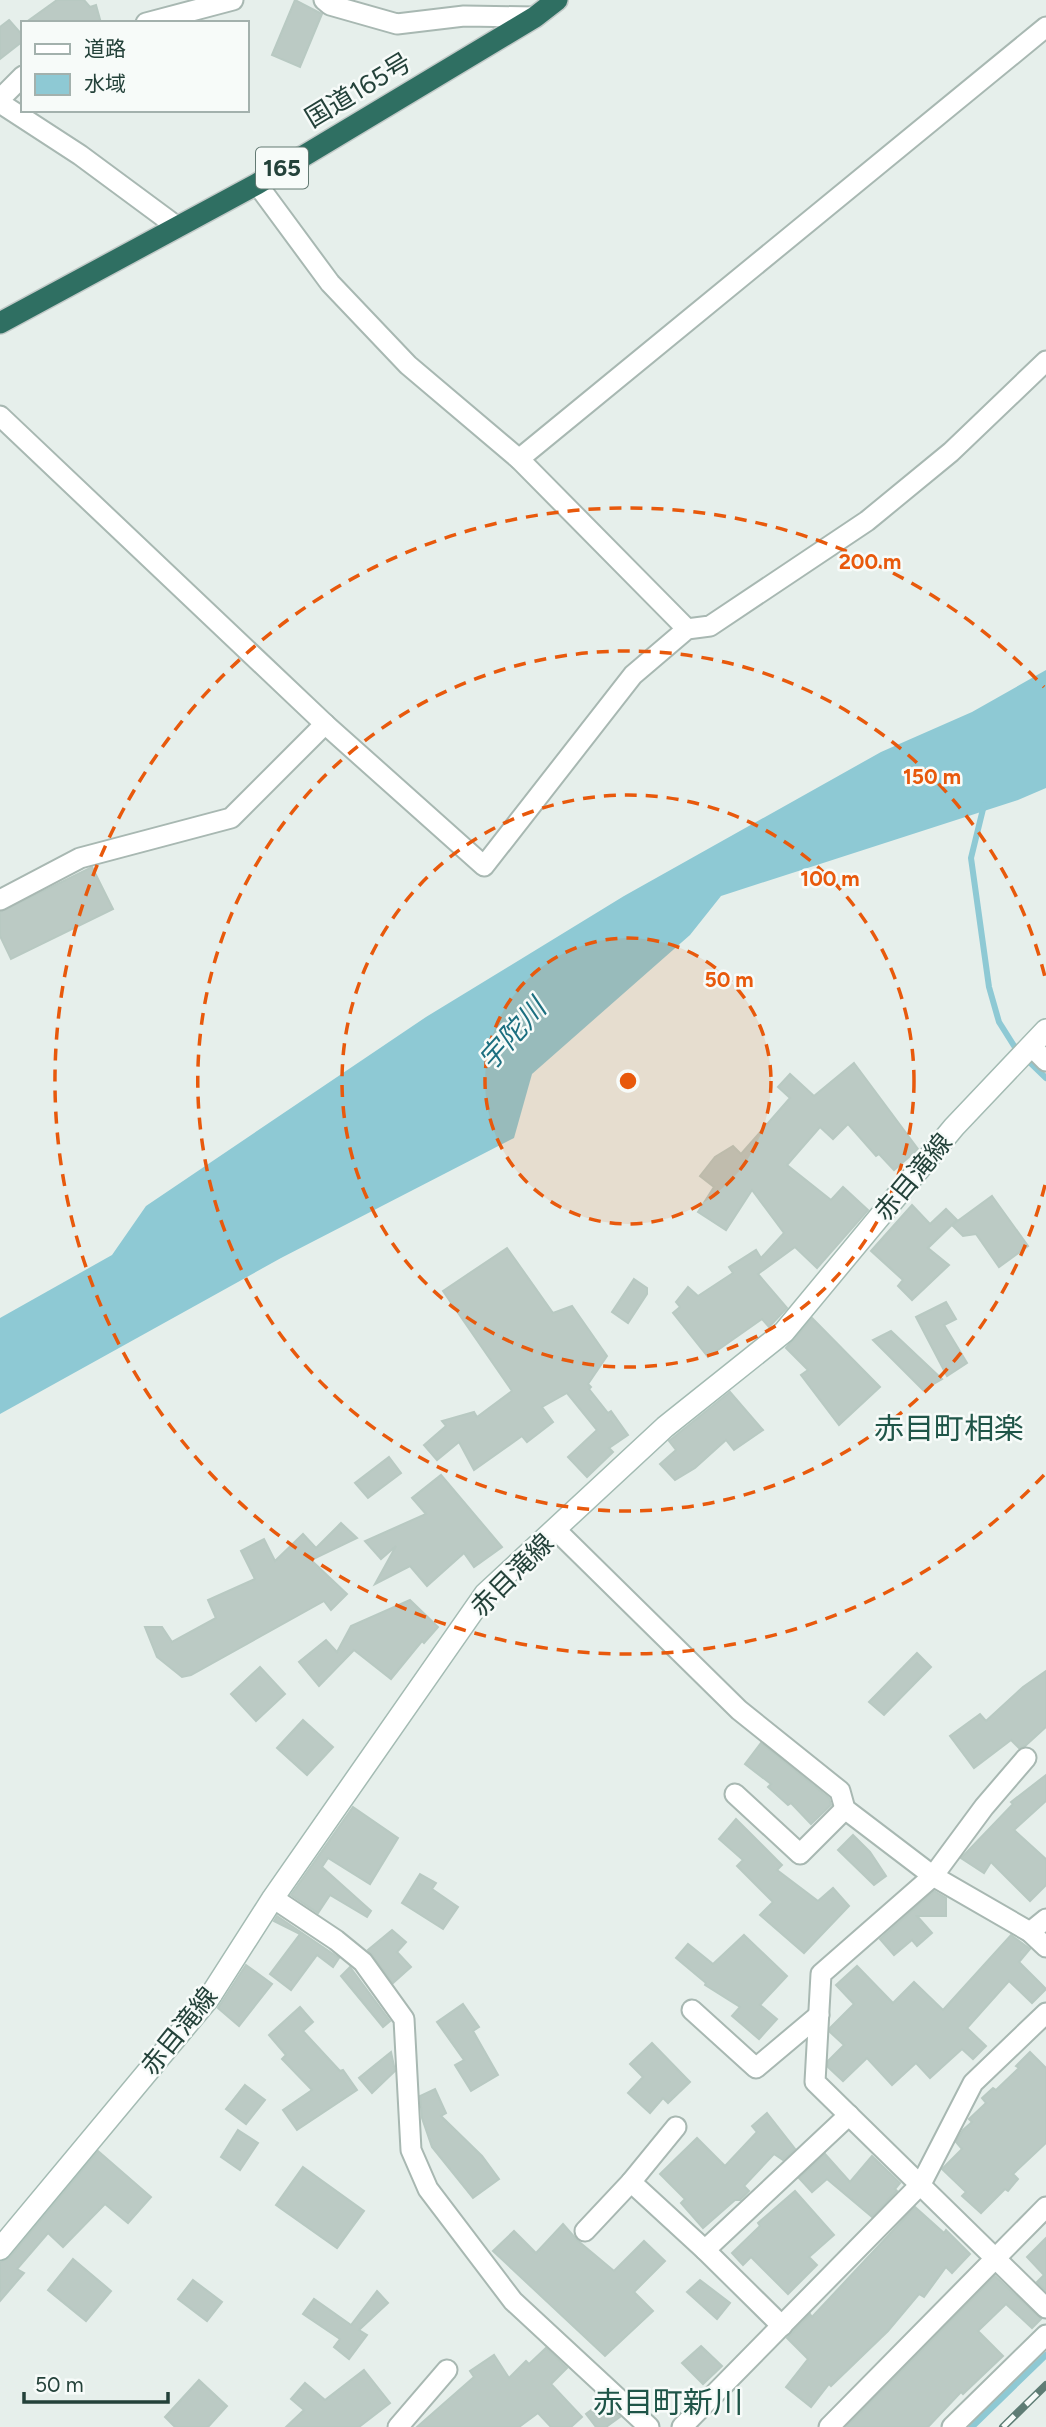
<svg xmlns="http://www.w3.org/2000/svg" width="1046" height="2427" font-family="Figtree,'Noto Sans JP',sans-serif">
<rect width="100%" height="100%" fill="#e6efeb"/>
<polygon fill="#8ec9d4" points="1046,670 1046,788 1018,800 721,896 690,935 532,1074 514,1138 281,1258 0,1414 0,1318 112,1255 146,1206 426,1017 624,896 881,752 972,712"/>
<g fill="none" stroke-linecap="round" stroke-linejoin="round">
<g stroke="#8ec9d4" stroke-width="6">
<polyline points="984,805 971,858 989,987 999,1022 1016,1049 1046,1078"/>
<polyline points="972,2427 1046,2355"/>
</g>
</g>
<g fill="#bbcac4" stroke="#b8c9c2" stroke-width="2">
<polygon points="57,0 84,0 90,7 96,5 101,23 25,23"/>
<polygon points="295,0 322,14 300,67 272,55"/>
<polygon points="9,20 23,36 23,41 0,59 0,27"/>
<polygon points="92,867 113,909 11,959 0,936 0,912"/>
<polygon points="854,1063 918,1149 894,1170 879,1154 876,1156 848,1124 833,1139 820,1127 787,1165 831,1200 843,1187 868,1210 817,1268 795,1247 758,1274 787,1308 769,1327 762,1319 708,1357 673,1313 680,1307 676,1302 688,1287 698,1296 733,1273 729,1267 756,1250 761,1258 784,1233 752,1190 726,1230 698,1212 714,1187 700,1176 715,1157 733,1146 741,1154 790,1098 778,1087 790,1074 814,1096"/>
<polygon points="992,1196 1028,1246 999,1267 976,1234 963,1236 952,1225"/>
<polygon points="912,1205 930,1224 946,1209 957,1220 928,1248 949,1265 912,1300 898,1286 903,1280 871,1251"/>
<polygon points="507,1248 553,1313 572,1306 607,1356 588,1384 591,1387 589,1389 608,1413 611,1411 628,1435 609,1448 613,1452 587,1477 568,1457 597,1430 567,1393 542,1407 553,1422 527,1442 522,1436 474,1470 459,1442 437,1460 424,1445 446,1426 442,1421 474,1412 477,1417 512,1391 443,1291"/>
<polygon points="634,1279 647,1288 647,1294 628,1323 612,1312"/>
<polygon points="946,1302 956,1319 944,1325 967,1363 947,1376 916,1317"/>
<polygon points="812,1318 880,1387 839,1425 801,1375 808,1370 786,1348"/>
<polygon points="891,1331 942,1379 923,1390 873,1340"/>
<polygon points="730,1392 763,1430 734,1450 726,1440 695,1468 675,1480 660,1464 676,1450 669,1441"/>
<polygon points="389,1457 401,1473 368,1498 355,1483"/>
<polygon points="441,1475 502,1547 474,1567 464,1553 427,1586 410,1566 375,1584 396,1546 381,1559 365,1541 426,1514 412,1498"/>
<polygon points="341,1523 357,1538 311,1560 347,1594 331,1610 324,1601 191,1675 182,1677 157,1657 145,1627 162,1627 172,1642 216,1618 208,1600 255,1579 241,1551 264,1539 275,1561 303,1534 316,1548"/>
<polygon points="410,1600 438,1627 424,1643 422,1641 391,1679 354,1650 319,1686 299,1662 326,1640 337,1652 351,1626"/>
<polygon points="917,1653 931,1667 884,1715 869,1702"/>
<polygon points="260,1667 285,1694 256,1721 231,1694"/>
<polygon points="1046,1671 1046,1727 1025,1746 1019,1748 1011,1740 974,1768 950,1736 980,1714 986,1721 1023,1687"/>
<polygon points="303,1720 333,1747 307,1775 277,1748"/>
<polygon points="761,1743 829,1798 831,1805 811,1824 791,1803 788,1805 768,1787 771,1784 745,1764"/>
<polygon points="1046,1775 1046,1801 1014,1830 1046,1859 1046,1885 1030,1901 991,1862 984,1873 961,1858 1013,1804 1011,1802"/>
<polygon points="353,1807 398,1838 370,1884 328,1858 322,1867 371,1911 367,1917 330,1895 318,1913 291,1895"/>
<polygon points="736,1819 782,1865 777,1870 818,1901 833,1888 849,1906 804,1953 760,1915 773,1902 737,1866 743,1860 719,1839"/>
<polygon points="853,1835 870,1852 886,1876 874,1885 838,1850"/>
<polygon points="420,1874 436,1883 432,1889 458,1907 443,1929 402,1903"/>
<polygon points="934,1891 946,1898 946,1916 917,1916 932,1933 917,1946 912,1940 894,1955 880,1939"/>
<polygon points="277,1916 339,1958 333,1967 317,1955 291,1990 270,1974 300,1934 274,1921"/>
<polygon points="392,1930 406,1942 397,1952 411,1967 393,1983 368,1950"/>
<polygon points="744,1935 787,1976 760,2005 777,2019 759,2039 732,2016 740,2007 705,1985 706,1983 676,1958 688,1944 713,1964"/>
<polygon points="1011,1935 1030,1949 1019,1962 1046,1989 1032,2003 1009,1981 967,2028 986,2046 973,2059 962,2049 930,2078 916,2063 892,2085 867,2058 843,2081 828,2067 828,2061 844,2045 830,2032 830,2028 854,2004 836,1985 857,1966 893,2003 914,1982 943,2010"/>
<polygon points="246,1965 272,1984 239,2026 218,2008"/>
<polygon points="350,1967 390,2021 383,2027 341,1976"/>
<polygon points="463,2004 479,2027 473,2031 498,2075 471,2091 455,2065 464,2060 437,2022"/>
<polygon points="300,2007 313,2022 303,2031 340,2071 343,2070 357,2090 297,2130 283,2110 312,2090 282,2059 286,2055 269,2035"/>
<polygon points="652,2043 690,2082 668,2103 663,2098 650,2113 628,2093 643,2077 630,2064"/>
<polygon points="391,2052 395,2071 372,2093 359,2078"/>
<polygon points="1030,2052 1046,2068 1046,2143 1013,2174 1018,2179 1008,2191 1005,2189 981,2213 962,2196 966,2192 942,2169 962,2149 956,2142 963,2130 972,2122 969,2119 986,2103 982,2098 993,2088 996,2090 1019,2068 1016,2066"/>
<polygon points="245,2085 265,2100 246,2124 226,2109"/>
<polygon points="435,2089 446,2113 441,2116 482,2156 499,2179 473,2198 432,2147 422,2118 420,2096"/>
<polygon points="767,2113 795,2149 783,2160 774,2154 744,2186 749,2191 740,2200 735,2200 703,2228 681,2203 685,2199 660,2174 697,2138 725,2166 757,2132 752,2126"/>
<polygon points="238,2130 258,2143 240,2170 221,2157"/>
<polygon points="98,2151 151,2197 128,2223 105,2204 63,2247 48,2233 17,2269 24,2273 0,2301 0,2262 10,2257"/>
<polygon points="825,2154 850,2182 872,2156 900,2183 895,2189 897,2191 872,2217 827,2179 812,2192 799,2178"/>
<polygon points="303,2167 364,2211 337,2248 276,2205"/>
<polygon points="795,2191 834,2235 809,2257 817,2265 788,2294 751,2257 743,2265 732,2253 760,2226 758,2223"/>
<polygon points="915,2207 944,2233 946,2230 970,2254 952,2273 946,2267 924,2297 919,2294 888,2331 831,2386 829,2384 811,2407 786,2387 808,2359 787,2338 810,2314 812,2317"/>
<polygon points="563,2224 577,2240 614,2271 644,2241 665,2261 634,2292 653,2311 605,2356 493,2251 514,2231 536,2253"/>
<polygon points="1046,2238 1046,2291 1037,2282 1044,2275 1027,2257"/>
<polygon points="73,2259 111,2291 86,2321 48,2290"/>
<polygon points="995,2276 1041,2319 1032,2328 1006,2304 978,2331 1003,2356 963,2394 961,2392 928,2427 846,2427"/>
<polygon points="193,2280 222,2302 207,2321 178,2299"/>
<polygon points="700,2280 730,2303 717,2319 687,2292"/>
<polygon points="377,2291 388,2303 359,2330 367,2335 349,2359 334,2347 340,2339 303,2314 314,2299 351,2325"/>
<polygon points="701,2346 722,2366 703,2384 682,2363"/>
<polygon points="546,2348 567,2368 551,2384 582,2417 571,2427 551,2427 538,2413 519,2427 417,2427 474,2377 470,2371 494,2355 509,2378 526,2361 529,2364"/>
<polygon points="364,2370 390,2403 359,2427 286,2427 304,2410 291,2399 305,2383 325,2400"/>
<polygon points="199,2380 227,2406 208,2427 175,2427 165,2417"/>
<polygon points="603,2401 620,2417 606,2427 596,2427 586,2414"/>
</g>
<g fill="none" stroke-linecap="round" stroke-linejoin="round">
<g stroke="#a8b8b2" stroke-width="23">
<g id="street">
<polyline points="324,0 330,5 397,24 464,16 535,17"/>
<polyline points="146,23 233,0"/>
<polyline points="0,99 23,76"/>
<polyline points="0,103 80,155 176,226"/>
<polyline points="257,184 330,283 408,365 519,459 687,629"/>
<polyline points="0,416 325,724 484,866 633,675 687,629 710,626 867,521 951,452 1046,361"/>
<polyline points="519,459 1046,27"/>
<polyline points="0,900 80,858 231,818 325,724"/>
<polyline points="1031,1046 1046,1061"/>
<polyline points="557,1531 739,1710 840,1791 845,1809 933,1876 1030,1932 1046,1947"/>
<polyline points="1026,1758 984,1807 933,1876 821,1974 815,2082 1046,2308"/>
<polyline points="735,1794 800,1854 845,1809"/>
<polyline points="273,1898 336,1940 363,1962 404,2019 411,2150 428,2189 513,2301 649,2427"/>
<polyline points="1030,1932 1046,1919"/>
<polyline points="692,2010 756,2068 819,2015"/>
<polyline points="676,2127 631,2182 705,2250"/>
<polyline points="585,2231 631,2182"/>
<polyline points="782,2326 705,2250 849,2115"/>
<polyline points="398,2427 447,2370"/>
<polyline points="682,2427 921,2184 973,2083 1046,2013"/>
<polyline points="829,2427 1046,2207"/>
<polyline points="952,2427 1046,2335"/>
</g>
</g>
<g stroke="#a4bbb3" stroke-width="24">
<polyline id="secondary" points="0,2249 209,1998 273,1898 485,1594 665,1427 784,1332 954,1127 1046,1030"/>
</g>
<g stroke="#c2cac8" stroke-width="24">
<polyline id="highway" points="0,323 257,184 535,17 557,0"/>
</g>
<use href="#street" stroke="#fff" stroke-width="19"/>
<use href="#secondary" stroke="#fff" stroke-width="21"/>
<use href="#highway" stroke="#2f6f62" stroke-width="21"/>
<g stroke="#5f7d75" stroke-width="8">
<polyline id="rail" points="1003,2427 1046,2385"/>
</g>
<use href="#rail" stroke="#f7fbf9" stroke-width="5" stroke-dasharray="16" stroke-linecap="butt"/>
</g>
<circle cx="628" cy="1081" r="143" fill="#e8590c" fill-opacity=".12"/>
<g fill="none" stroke="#e8590c" stroke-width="3.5" stroke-dasharray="12 9">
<circle cx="628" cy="1081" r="143"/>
<circle cx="628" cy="1081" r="286"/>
<path d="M1045 1185A430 430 0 1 1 1045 977"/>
<path d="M1044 1475A573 573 0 1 1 1044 687"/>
</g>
<g text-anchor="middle" stroke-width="5" stroke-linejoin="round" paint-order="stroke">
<rect fill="#f7fbf9" stroke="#637a73" stroke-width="2" x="256" y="147.5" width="52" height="41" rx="5"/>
<g font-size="24" font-weight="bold" fill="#24423a">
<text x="282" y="176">165</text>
</g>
<g font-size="26" fill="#24423a" stroke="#f7fbf9">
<text transform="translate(358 90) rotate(-31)" y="9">国道165号</text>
<text transform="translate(913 1177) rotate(-50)" y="9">赤目滝線</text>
<text transform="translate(512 1575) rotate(-45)" y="9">赤目滝線</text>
<text transform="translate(179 2031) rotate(-51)" y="9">赤目滝線</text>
</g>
<g font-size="28" font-style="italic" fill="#1c6f80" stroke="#f7fbf9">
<text transform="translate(512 1034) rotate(-48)" y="10">宇陀川</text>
</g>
<g font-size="30" fill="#1f5548" stroke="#f7fbf9">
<text x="949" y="1439">赤目町相楽</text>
<text x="668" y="2413">赤目町新川</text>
</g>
</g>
<circle cx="628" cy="1081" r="10" fill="#e8590c" stroke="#f7fbf9" stroke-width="3.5"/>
<g font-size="21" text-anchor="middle" font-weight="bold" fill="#e8590c" stroke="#f7fbf9" stroke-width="5" stroke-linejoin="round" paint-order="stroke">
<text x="870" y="569">200 m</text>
<text x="932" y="784">150 m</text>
<text x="830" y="886">100 m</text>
<text x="729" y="987">50 m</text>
</g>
<rect x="21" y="21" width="228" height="91" fill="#f7fbf9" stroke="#a3b1ad" stroke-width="2"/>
<rect x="35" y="44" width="35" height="10" fill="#ffffff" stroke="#a3b1ad" stroke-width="2"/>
<text x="84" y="56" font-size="21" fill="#24423a">道路</text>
<rect x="35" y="74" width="35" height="21" fill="#8ec9d4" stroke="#a3b1ad" stroke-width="2"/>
<text x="84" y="91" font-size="21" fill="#24423a">水域</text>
<path d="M24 2392v10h144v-10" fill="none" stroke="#24423a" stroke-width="3.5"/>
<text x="35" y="2392" font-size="21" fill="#24423a" stroke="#f7fbf9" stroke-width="5" paint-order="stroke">50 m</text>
</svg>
